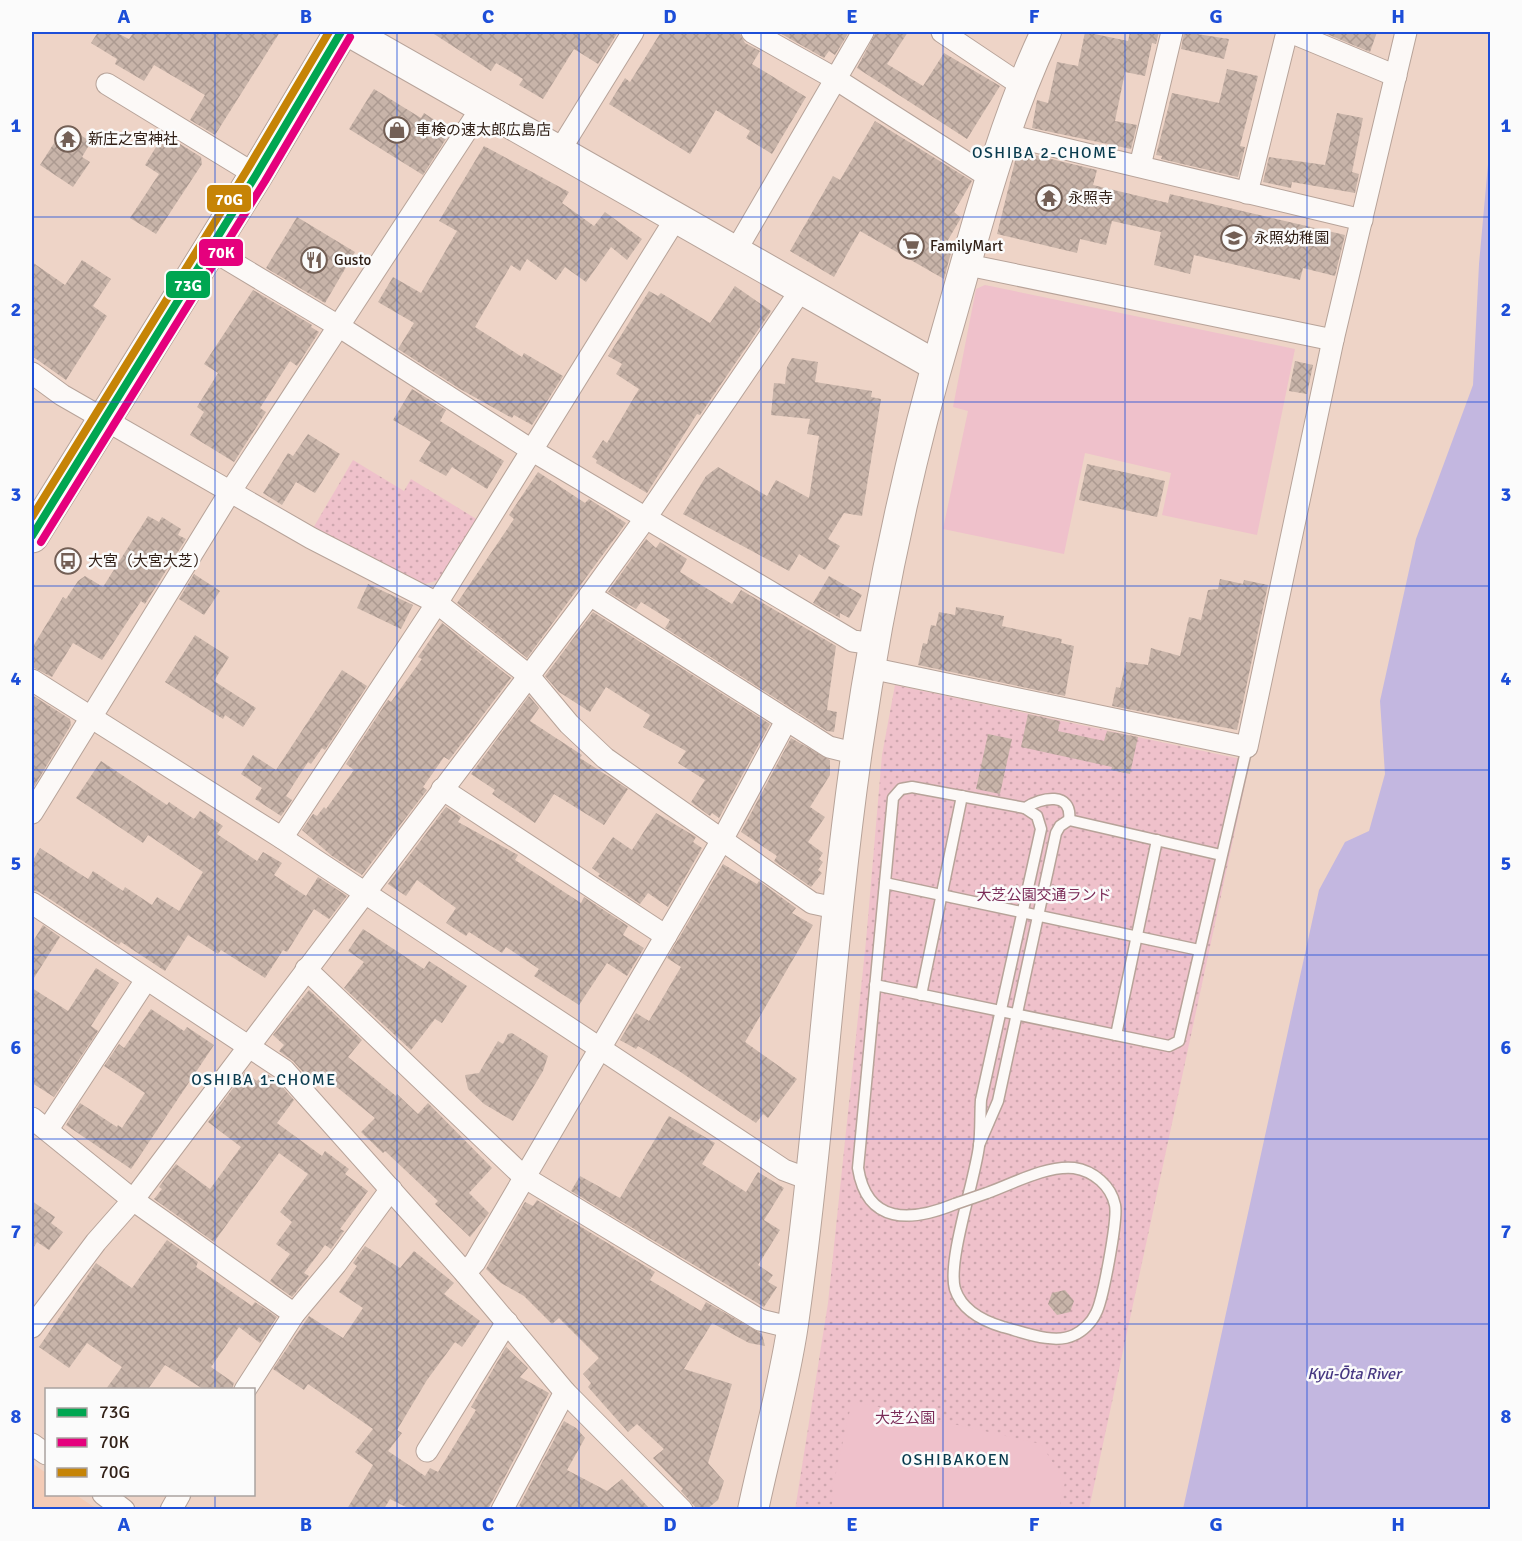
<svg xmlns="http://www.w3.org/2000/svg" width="1522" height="1541" font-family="Signika,'Noto Sans JP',sans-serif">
<defs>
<pattern id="park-dots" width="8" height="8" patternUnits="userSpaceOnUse" patternTransform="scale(1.5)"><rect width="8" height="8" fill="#efc1cb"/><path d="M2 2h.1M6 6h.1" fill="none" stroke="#cda6ae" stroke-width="1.8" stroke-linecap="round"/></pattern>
<pattern id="building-cross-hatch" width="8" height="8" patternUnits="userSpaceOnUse" patternTransform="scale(1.5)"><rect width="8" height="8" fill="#c8b4a9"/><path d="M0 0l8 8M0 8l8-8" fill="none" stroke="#ac9a91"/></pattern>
</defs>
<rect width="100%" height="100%" fill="#eed4c7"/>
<polygon fill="#f4cbb6" points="32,1463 46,1473 46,1494 76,1495 97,1509 32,1509"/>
<g fill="url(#park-dots)">
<polygon points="353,460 404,491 411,479 478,520 439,580 425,584 312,530"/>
<polygon points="895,685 1250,761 1089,1509 795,1510 828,1303 866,941 882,755"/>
</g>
<g fill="#efc1cb">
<polygon points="985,285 1295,349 1257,535 1162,515 1171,473 1085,453 1064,554 943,529 968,411 953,407 976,289"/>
<polygon points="852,1401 1041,1444 1065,1482 1059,1509 832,1509 833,1486"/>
</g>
<polygon fill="#c3b7e0" points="1490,142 1490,1509 1183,1509 1319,890 1345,842 1369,831 1385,774 1380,701 1416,539 1473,385 1479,264"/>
<g fill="url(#building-cross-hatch)">
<polygon points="98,32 115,32 129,39 134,32 280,32 215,135 190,120 205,95 154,65 144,81 115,64 117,59 91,43"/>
<polygon points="431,32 618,32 598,64 574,49 543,99 519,85 523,79 496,63 491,71"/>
<polygon points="661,32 739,32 745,43 760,51 752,64 806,97 772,154 746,138 750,131 716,110 690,154 609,104 625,78 630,82"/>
<polygon points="778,32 849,32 835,55 829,51 824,58"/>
<polygon points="876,32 908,32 887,64 923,86 944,53 1000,86 967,139 857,68"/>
<polygon points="1085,32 1128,41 1130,32 1159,32 1156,44 1152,43 1145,76 1125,72 1115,121 1137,125 1131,149 1032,128 1037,100 1048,103 1057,62 1078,66"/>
<polygon points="1184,32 1229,39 1224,59 1181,49"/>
<polygon points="1322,32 1377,32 1370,52"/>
<polygon points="1227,69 1258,76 1240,146 1245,147 1238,177 1161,159 1162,156 1156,155 1172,93 1219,103"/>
<polygon points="374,89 421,118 424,113 451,131 423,175 349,129"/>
<polygon points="1337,113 1363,118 1352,172 1359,174 1355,193 1292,182 1291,188 1263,182 1269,157 1325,165"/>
<polygon points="875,121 972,181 954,212 961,218 945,245 952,249 944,279 860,231 834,277 790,251 833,176 840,180"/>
<polygon points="73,130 91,142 82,157 90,162 73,187 40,165 56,140 63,145"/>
<polygon points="164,134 201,157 202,164 156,234 130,218 159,174 145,165"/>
<polygon points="484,146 569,192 562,203 594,226 605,212 642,239 627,260 611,247 586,282 565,267 556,280 527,259 520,271 511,265 475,327 522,357 524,353 563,376 532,425 514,415 512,418 460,389 398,349 414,323 378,302 393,277 421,293 457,231 439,221"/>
<polygon points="1017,153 1026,156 1026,153 1097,170 1093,185 1168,203 1170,194 1345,235 1335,276 1303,268 1300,280 1194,255 1190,274 1154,265 1161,232 1112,221 1106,245 1080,239 1077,253 997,234"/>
<polygon points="297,217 355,252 325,303 266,268"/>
<polygon points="82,260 111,279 93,306 107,316 66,380 32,356 32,262 65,285"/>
<polygon points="735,286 771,311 700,415 697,414 647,493 596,463 597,460 592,457 603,440 607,443 639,389 616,374 622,364 608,356 649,291 658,296 661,293 710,323"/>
<polygon points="253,290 312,325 311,327 319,332 297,366 290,361 260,408 266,412 234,462 190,435 204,412 197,407 218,373 204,364"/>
<polygon points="792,358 818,362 815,382 872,391 871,397 881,399 862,516 844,513 828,539 840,546 825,570 799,554 789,571 683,514 706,476 718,467 767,496 776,480 809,498 819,436 807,434 810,419 771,415 774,383 785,384 787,367"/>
<polygon points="1295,361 1313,365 1307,394 1289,391"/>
<polygon points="412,389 446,410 440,421 504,461 487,489 452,467 446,476 419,461 431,442 393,420"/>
<polygon points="308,434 340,454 315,493 296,482 282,505 263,493 288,453 293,456"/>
<polygon points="1087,464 1165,481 1157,517 1079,500"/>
<polygon points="538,472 585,503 589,499 626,523 527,658 457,603 514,519 509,515"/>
<polygon points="148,516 159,522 162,517 181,529 178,535 186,539 145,604 141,601 102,660 73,643 52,677 32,667 32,648 63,597 66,599 78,581 85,576 103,587"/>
<polygon points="646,539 656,548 660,542 687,559 680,572 732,604 741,590 836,646 827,710 837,712 834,732 827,731 665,628 670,620 641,602 636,609 608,592"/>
<polygon points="194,574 220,591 204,615 179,599"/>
<polygon points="829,576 862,595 849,618 840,613 840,618 813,603"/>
<polygon points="1220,579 1243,584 1244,580 1268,585 1237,730 1112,706 1116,687 1120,688 1126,662 1148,665 1151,648 1180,656 1189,617 1201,620 1208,590 1218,589"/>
<polygon points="368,584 413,605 401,629 357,608"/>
<polygon points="956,607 1004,616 1002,626 1062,639 1061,643 1074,646 1065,696 918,665 923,643 927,644 931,625 936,626 939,612 955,615"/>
<polygon points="593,612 770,724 719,818 712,813 710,816 691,802 705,780 678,763 686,751 643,727 650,715 606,687 590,712 559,692 545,676"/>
<polygon points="442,623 511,678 449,760 444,757 423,787 427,790 362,875 332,856 302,830 313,814 317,816 324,807 326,809 354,770 346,764 388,700 391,702 422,659 418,657"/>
<polygon points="195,635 229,657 214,681 256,708 243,727 225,715 223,719 165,682"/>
<polygon points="342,670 367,686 325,750 322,748 311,764 308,762 286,796 292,800 281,816 255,799 262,788 241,774 253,755 276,770"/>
<polygon points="32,695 70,719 71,725 32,790"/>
<polygon points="529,696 539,708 530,721 582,755 580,758 628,789 604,825 554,794 535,823 492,794 495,790 471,774"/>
<polygon points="1028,714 1060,721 1058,731 1104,741 1107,731 1138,737 1130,774 1111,770 1112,767 1021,747"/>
<polygon points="988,734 1012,739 1000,794 976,789"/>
<polygon points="791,738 830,760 830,775 810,807 825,817 808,842 823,853 819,859 823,862 818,870 822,873 811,887 774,861 777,856 741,832"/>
<polygon points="101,761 167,805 169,802 194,819 200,811 223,826 217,834 257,861 263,852 282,863 274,875 306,896 318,877 347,896 329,919 314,909 287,952 283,950 265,978 221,950 218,954 188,935 165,971 121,942 119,945 39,892 32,890 32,862 40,848 88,879 93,871 123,891 125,887 152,905 157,897 179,911 203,872 148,835 143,843 76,798"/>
<polygon points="446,807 461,817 458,822 518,855 515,860 581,903 584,897 628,926 623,935 644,948 627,976 607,963 579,1005 534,976 539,969 506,947 502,953 469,932 466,936 446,923 456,908 417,880 406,896 388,884"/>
<polygon points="656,813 696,837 693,842 702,848 668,907 648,893 640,904 598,876 600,874 592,868 613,837 632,850"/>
<polygon points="723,864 757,884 759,881 796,908 792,913 813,925 745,1042 797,1079 768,1118 763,1114 756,1123 679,1071 638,1046 636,1049 620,1040 636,1013 649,1021 681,967 667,958"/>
<polygon points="43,925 60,937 32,981 32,943"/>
<polygon points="363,929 424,969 429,961 467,986 442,1023 435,1019 411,1050 344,988 364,962 348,951"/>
<polygon points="96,968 119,983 91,1026 98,1031 54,1097 32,1083 32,988 68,1011"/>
<polygon points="309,990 362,1040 348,1057 396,1096 397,1094 418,1114 428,1103 492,1168 469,1193 489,1213 470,1237 435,1204 438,1201 385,1151 383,1153 361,1132 375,1118 328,1080 324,1085 312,1076 310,1080 293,1061 279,1051 284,1045 273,1035"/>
<polygon points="151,1009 184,1031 187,1027 214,1045 131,1169 66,1125 80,1103 117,1127 118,1125 122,1128 145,1093 104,1066 119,1044 124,1048"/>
<polygon points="512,1033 548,1056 543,1071 513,1121 484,1104 468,1089 465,1075 479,1073 498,1041 503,1044 508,1034"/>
<polygon points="245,1072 257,1081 264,1072 276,1080 294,1100 277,1123 322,1156 325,1151 349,1169 345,1174 368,1191 340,1229 344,1231 331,1249 325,1245 304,1273 309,1276 292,1297 270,1281 290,1254 276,1244 292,1222 280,1212 308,1174 279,1153 214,1242 154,1199 162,1189 159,1187 176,1164 210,1189 241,1147 208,1122"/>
<polygon points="669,1116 715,1143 702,1164 746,1192 758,1172 784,1188 764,1220 780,1230 758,1265 773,1275 768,1282 777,1287 764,1307 571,1191 580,1176 620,1198"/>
<polygon points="537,1200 655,1272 650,1280 701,1311 706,1302 762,1334 765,1346 749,1343 712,1323 684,1369 732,1384 708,1463 724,1481 718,1500 707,1509 697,1509 681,1491 683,1489 653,1458 664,1449 637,1424 628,1432 588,1387 591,1383 583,1374 599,1358 559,1318 552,1324 524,1296 501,1283 486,1269 525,1202 533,1206"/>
<polygon points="32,1201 55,1217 51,1223 63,1232 49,1250 37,1242 32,1250"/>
<polygon points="167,1240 198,1262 196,1267 252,1306 255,1302 277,1317 260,1343 239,1327 211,1367 234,1383 232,1389 203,1389 165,1365 148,1389 106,1389 122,1367 87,1343 69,1368 39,1347 96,1263 132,1288"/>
<polygon points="365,1246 400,1268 414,1251 454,1283 444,1294 480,1321 462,1347 455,1342 427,1380 397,1430 402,1433 388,1451 425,1476 430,1468 438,1472 476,1410 471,1407 506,1347 528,1368 520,1377 549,1393 488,1509 410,1509 390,1499 384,1509 347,1509 373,1465 355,1452 373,1429 308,1384 304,1390 273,1369 309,1316 343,1338 363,1308 339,1292 357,1266 353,1263"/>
<polygon points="1065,1290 1074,1301 1070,1312 1057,1315 1048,1304 1052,1293"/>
<polygon points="564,1421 576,1428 585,1438 567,1470 607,1491 622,1479 650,1509 526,1509 519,1506"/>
</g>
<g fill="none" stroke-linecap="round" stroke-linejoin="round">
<g stroke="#b7a399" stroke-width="13">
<g id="lane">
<polyline points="1069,820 1221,855"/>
<polyline points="885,883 1199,950"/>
<polyline points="875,985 1169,1046 1179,1041 1247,747"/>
<polyline points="921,995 962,796"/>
<polyline points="1116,1035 1157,840"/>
<path d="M987,1193C1012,1184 1047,1165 1074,1168C1094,1171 1111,1186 1115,1205C1118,1219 1103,1300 1096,1313C1092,1322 1083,1331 1074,1335C1054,1345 1023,1332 1003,1327C983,1321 962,1311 955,1289C947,1261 975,1180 979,1146C981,1131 980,1115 981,1100L1041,829L1037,816L1025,808"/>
<path d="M955,1204C911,1222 867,1225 858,1168L893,798L901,789L912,787L1025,808C1041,797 1073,791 1069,820L1060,826L1056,833L998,1101L979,1145"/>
</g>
</g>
<g stroke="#b7a399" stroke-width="23">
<g id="street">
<polyline points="752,32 834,78 989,177"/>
<polyline points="942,32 1021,85"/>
<polyline points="1290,32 1396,76"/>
<polyline points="107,84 256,175"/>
<polyline points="1003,134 1362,220"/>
<polyline points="560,150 633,32"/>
<polyline points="1140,166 1172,32"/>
<polyline points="1247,193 1287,32"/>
<polyline points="210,249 340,327 533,451 853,641 874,644"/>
<polyline points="735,252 863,32"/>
<polyline points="963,264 1333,340"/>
<polyline points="32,373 62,395 311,538 437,603 528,675 569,724 605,758 812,903 840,909"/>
<polyline points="590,595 829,747 857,754"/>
<polyline points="870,668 1247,747 1333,340 1406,32"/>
<polyline points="32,680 282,838 784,1170 811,1180"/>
<polyline points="442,789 666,936"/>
<polyline points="32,813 230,492 482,107"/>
<polyline points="282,838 437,603 676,218"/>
<polyline points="32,903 284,1070 465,1273 565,1392 682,1510"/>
<polyline points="306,969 524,1177 760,1320 793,1328"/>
<polyline points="32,1118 133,1200 294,1314"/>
<polyline points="48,1129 146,980"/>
<polyline points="465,1273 475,1262 722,840 786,721"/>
<polyline points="32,1327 96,1242 133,1200 590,595 645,519 801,290"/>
<polyline points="245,1390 294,1314 336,1264 391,1189"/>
<polyline points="32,1444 46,1454"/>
<polyline points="427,1451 507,1322"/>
<polyline points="103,1494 124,1510"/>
<polyline points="171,1510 180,1494"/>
<polyline points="502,1510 565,1392"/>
</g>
</g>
<g stroke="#b7a399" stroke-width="32">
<g id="secondary">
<polyline points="350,32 935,365"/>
<path d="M753,1510C766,1448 784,1386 793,1324C820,1133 830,940 857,750C877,612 907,467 946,334C976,230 1000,130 1046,32"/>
</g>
</g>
<g stroke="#b7a399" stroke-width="35">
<polyline id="highway" points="32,536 256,175 341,32"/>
</g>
<use href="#lane" stroke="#fcf9f7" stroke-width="10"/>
<use href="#street" stroke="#fcf9f7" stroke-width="21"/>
<use href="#secondary" stroke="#fcf9f7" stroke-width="30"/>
<use href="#highway" stroke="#fcf9f7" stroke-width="33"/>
<g stroke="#b7a399" stroke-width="13" stroke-linecap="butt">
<polyline id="lane-bridge" points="955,1204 987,1193"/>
</g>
<use href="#lane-bridge" stroke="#fcf9f7" stroke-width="10"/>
<g stroke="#fbfbfb" stroke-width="12">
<polyline id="bus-1" points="32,536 256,175 341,32"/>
</g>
<g stroke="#fbfbfb" stroke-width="12">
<polyline id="bus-2" points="41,542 265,181 350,37"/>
</g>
<g stroke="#fbfbfb" stroke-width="12">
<polyline id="bus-3" points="32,517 247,170 329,32"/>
</g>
<use href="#bus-1" stroke="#00a651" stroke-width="8"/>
<use href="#bus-2" stroke="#e5007d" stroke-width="8"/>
<use href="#bus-3" stroke="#c68406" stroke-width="8"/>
</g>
<path fill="none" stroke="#1d4ed8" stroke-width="1.5" stroke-opacity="0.55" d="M215,32V1390M397,32V1510M579,32V1510M761,32V1510M943,32V1510M1125,32V1510M1307,32V1510M32,217H1490M32,402H1490M32,586H1490M32,770H1490M32,955H1490M32,1139H1490M32,1324H1490M215,1494V1510"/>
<defs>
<g id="shop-ring" transform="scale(1.35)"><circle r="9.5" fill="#fbfbfb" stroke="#735f55" stroke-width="1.5"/><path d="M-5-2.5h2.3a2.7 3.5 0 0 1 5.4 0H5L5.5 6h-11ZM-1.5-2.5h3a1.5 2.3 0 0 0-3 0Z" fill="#735f55"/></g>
<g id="temple-ring" transform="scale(1.35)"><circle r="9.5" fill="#fbfbfb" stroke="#735f55" stroke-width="1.5"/><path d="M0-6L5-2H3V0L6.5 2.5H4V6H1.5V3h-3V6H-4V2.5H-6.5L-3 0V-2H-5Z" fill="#735f55"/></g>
<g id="school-ring" transform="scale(1.35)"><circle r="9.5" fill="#fbfbfb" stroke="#735f55" stroke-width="1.5"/><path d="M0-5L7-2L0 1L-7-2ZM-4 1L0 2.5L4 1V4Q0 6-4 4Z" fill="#735f55"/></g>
<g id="supermarket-ring" transform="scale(1.35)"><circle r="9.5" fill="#fbfbfb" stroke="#735f55" stroke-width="1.5"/><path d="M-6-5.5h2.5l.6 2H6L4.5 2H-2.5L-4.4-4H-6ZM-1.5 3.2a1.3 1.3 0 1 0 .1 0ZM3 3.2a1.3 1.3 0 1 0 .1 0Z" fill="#735f55"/></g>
<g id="restaurant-ring" transform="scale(1.35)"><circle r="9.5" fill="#fbfbfb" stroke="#735f55" stroke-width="1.5"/><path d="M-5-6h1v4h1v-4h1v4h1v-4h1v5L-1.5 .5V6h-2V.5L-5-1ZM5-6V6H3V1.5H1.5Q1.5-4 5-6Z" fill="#735f55"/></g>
<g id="bus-ring" transform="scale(1.35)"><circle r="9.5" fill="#fbfbfb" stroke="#735f55" stroke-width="1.5"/><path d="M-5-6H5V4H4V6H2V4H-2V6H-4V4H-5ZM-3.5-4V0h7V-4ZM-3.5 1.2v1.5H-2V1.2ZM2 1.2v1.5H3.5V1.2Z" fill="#735f55"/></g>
</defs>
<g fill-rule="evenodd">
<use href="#shop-ring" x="397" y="130"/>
<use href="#temple-ring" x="68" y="139"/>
<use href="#temple-ring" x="1049" y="198"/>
<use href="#school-ring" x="1234" y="238"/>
<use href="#supermarket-ring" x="911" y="246"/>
<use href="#restaurant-ring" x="314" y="260"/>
<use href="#bus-ring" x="68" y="561"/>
</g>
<g text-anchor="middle" stroke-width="5" stroke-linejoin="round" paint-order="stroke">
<g font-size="15" fill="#312017" stroke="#fbfbfb" text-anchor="start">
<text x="416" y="135">車検の速太郎広島店</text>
<text x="88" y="144">新庄之宮神社</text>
<text x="1068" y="203">永照寺</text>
<text x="1254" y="243">永照幼稚園</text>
<text x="930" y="251">FamilyMart</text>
<text x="334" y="265">Gusto</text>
<text x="88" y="566">大宮（大宮大芝）</text>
</g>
<g font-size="15" fill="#7a2b57" stroke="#fbfbfb">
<text x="1044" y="900">大芝公園交通ランド</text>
<text x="905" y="1423">大芝公園</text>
</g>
<g font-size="16" letter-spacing="1.5" fill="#093b4e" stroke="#fbfbfb">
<text x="1045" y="158">OSHIBA 2-CHOME</text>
<text x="264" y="1085">OSHIBA 1-CHOME</text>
<text x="956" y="1465">OSHIBAKOEN</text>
</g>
<g font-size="16" font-style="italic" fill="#473882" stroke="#fbfbfb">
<text x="1354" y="1379">Kyū-Ōta River</text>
</g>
</g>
<g stroke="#fbfbfb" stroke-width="2">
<rect x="206" y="184" width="46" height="29" rx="6" fill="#c68406"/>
<rect x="198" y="238" width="46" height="29" rx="6" fill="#e5007d"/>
<rect x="165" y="270" width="46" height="29" rx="6" fill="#00a651"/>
</g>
<g font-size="16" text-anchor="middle" font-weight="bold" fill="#fff">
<text x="229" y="205">70G</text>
<text x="221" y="258">70K</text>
<text x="188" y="291">73G</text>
</g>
<rect width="1522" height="1541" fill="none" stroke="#fbfbfb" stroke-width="66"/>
<rect x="45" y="1388" width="210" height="108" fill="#fbfbfb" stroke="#aaa3a0" stroke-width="1.5"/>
<rect x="57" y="1408" width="30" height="9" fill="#00a651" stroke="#aaa3a0" stroke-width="1.5"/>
<text x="99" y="1418" font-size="18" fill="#312017">73G</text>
<rect x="57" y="1438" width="30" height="9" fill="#e5007d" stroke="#aaa3a0" stroke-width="1.5"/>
<text x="99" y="1448" font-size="18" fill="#312017">70K</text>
<rect x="57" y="1468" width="30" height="9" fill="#c68406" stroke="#aaa3a0" stroke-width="1.5"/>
<text x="99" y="1478" font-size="18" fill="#312017">70G</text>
<rect x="33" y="33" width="1456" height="1475" fill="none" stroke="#1d4ed8" stroke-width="2"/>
<g font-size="20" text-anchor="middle" font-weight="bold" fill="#1d4ed8">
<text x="124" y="23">A</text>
<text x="306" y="23">B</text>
<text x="488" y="23">C</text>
<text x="670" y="23">D</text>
<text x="852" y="23">E</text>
<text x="1034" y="23">F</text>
<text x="1216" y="23">G</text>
<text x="1398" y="23">H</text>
<text x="16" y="132">1</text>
<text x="1506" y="132">1</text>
<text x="16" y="316">2</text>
<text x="1506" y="316">2</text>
<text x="16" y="501">3</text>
<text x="1506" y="501">3</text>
<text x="16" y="685">4</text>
<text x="1506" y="685">4</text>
<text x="16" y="870">5</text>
<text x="1506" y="870">5</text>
<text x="16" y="1054">6</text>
<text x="1506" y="1054">6</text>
<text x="16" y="1238">7</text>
<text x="1506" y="1238">7</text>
<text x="16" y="1423">8</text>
<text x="1506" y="1423">8</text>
<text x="124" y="1531">A</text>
<text x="306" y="1531">B</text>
<text x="488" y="1531">C</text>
<text x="670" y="1531">D</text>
<text x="852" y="1531">E</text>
<text x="1034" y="1531">F</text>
<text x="1216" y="1531">G</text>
<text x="1398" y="1531">H</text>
</g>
</svg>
